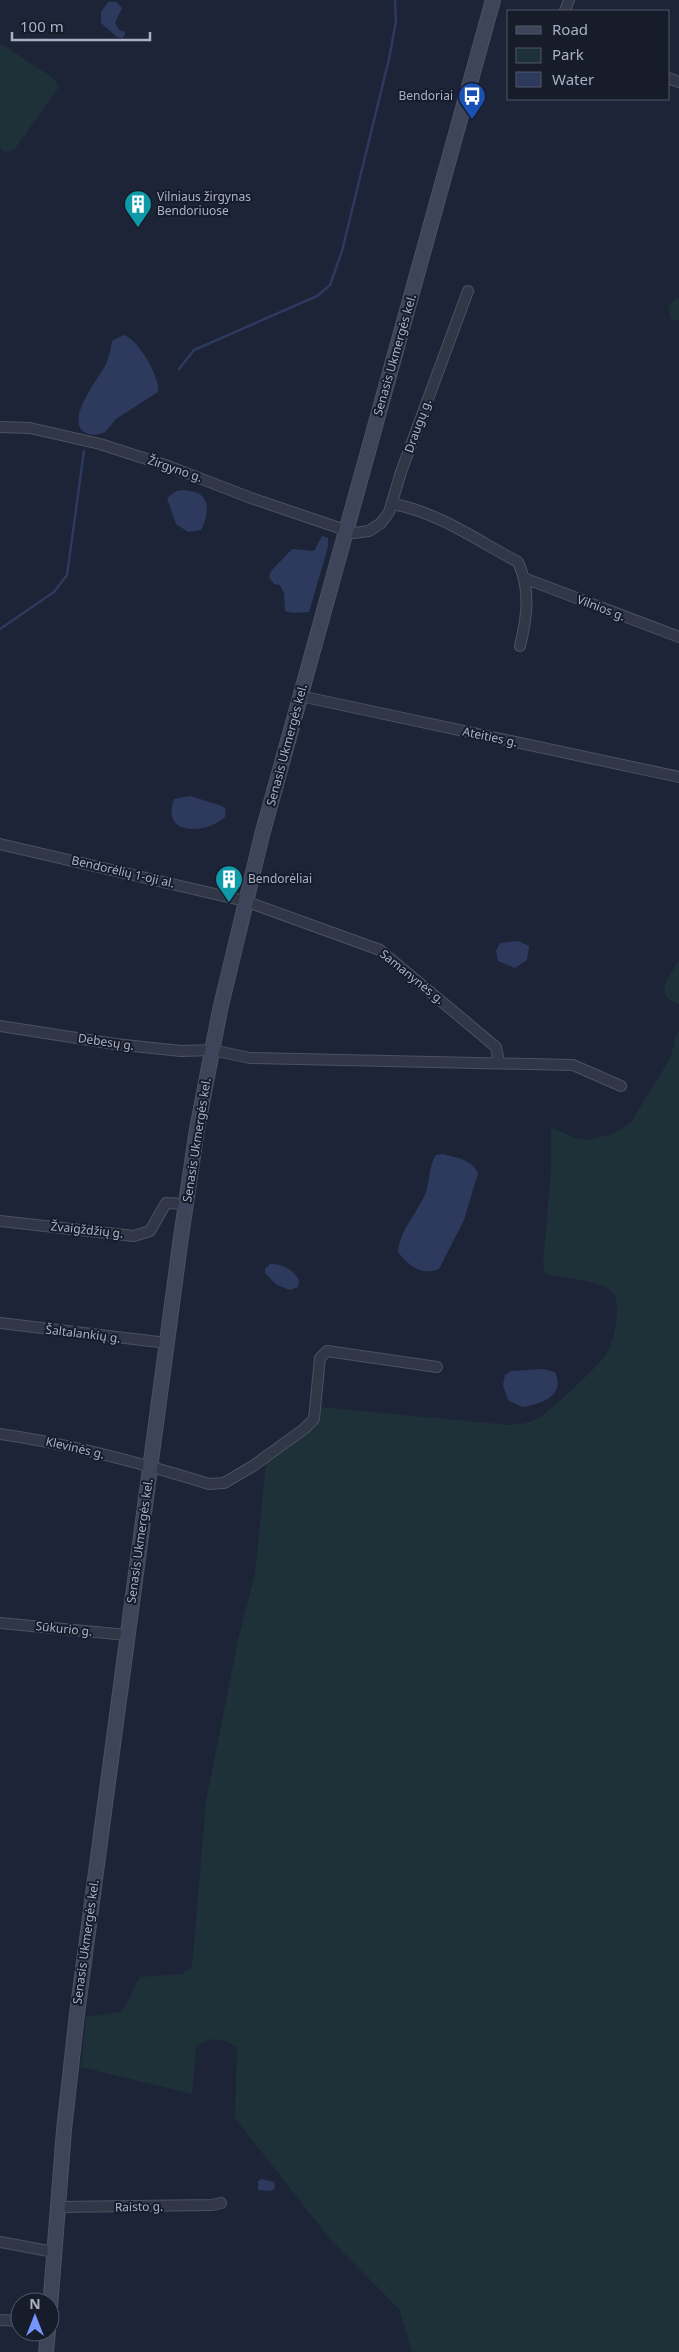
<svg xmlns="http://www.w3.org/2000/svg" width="679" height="2352" font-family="'Noto Sans',sans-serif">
<rect width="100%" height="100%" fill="#1d2437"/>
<g fill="#1f3138">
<polygon points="0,43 53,78 59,87 14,150 5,152 0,148"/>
<polygon points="677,298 679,299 679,320 670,319 669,306"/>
<path d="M679,960V1004C652,996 669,977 679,960Z"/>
<path d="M679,1030V2352H412L399,2309L330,2239L235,2118L237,2048C224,2037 209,2036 196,2047L192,2094L81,2067L86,2017L120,2012C132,2003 131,1988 140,1977L182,1974L192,1967L206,1801L238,1640L255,1574L266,1463L317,1423L320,1407L509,1425C517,1424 528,1424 535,1420C548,1414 597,1367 606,1355C614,1343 622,1305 613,1293C604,1281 566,1278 551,1275L545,1272L543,1264L551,1170V1127L575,1138L588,1140L613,1134L631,1122L671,1057L676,1035Z"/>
</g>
<g fill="#2d3a5d">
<polygon points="108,2 116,2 122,8 115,23 119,30 125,32 125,35 122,38 117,37 101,23 101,12"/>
<path d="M123,335C137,337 161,378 158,392L116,419L105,432C99,435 91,436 86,433C63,421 100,377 106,364C109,356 111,349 112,341Z"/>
<path d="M184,490C188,491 195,491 199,494C212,501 206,521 201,530L188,532L176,524L167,498L176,491Z"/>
<polygon points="322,536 328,538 328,547 309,612 293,613 285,611 284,593 280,585 274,584 269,577 271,571 292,549 314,551"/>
<path d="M190,796L222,806L226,809L225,817C207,834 160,837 174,799Z"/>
<polygon points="518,941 529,946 527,960 515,968 498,961 496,951 500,943"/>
<path d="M443,1154C457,1158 471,1159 478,1173L464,1220L439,1269C421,1276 409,1266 398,1252C400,1229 418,1213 426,1192C430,1180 429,1164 436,1155Z"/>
<path d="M270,1264C281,1263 295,1270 299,1281L298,1287L290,1290L277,1285L265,1273V1269Z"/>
<path d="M543,1369L555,1372C566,1396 541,1404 522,1407L508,1400L503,1385L505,1375L511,1371Z"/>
<polygon points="262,2179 274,2182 275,2188 271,2191 258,2190 258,2181"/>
</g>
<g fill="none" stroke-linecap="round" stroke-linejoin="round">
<g stroke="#2d3a5d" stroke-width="2.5">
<polyline points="179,369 194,350 317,296 330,285 342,251 389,59 396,21 395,0"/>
<polyline points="0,629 54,592 67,575 84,451"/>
</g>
<g stroke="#4b5162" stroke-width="12">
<g id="minor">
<polyline points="565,11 569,0"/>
<polyline points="668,78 679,82"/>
<polyline points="0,427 30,428 100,444 168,466 251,498 354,533 369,531 381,523 389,512 401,472 468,291"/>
<path d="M393,504C438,512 478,541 518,562C531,590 527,617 520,646"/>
<polyline points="524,578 679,637"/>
<polyline points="300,696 679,777"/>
<polyline points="0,844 245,901 380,950 496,1047 499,1062"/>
<polyline points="0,1026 115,1044 181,1051 212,1050 250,1058 573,1065 621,1086"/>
<polyline points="0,1221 134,1236 150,1231 166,1203 186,1204"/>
<polyline points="0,1323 167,1343"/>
<path d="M0,1434C71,1444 141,1463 209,1484L224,1483L253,1466L304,1429L314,1419L320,1358L327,1351L437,1367"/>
<polyline points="0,1623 127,1635"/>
<polyline points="58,2207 212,2205 221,2203"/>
<polyline points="0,2242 54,2252"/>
<polyline points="0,2320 20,2321"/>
</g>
</g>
<g stroke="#4b5162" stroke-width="16">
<g id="secondary">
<polyline points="50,2308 64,2130 77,2014 181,1237 197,1129 220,1010 262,835 493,0"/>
<polyline points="46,2352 48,2332"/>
</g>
</g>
<use href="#minor" stroke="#313747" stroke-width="10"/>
<use href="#secondary" stroke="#3e455a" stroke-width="14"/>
</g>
<defs>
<g id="bus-pin" transform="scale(1.4375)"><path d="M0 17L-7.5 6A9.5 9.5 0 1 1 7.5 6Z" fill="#1a4fb4" stroke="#171c2b"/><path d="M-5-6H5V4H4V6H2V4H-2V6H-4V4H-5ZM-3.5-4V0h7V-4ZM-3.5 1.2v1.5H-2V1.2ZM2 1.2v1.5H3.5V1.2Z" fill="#fff"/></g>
<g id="building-pin" transform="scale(1.4375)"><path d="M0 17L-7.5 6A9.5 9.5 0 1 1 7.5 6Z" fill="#0f9aa8" stroke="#171c2b"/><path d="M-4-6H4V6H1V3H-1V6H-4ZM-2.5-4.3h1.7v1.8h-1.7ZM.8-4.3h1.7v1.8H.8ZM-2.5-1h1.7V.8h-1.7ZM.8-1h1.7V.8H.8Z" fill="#fff"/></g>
</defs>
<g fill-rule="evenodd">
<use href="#bus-pin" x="472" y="96"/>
<use href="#building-pin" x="138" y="204"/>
<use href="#building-pin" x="229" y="879"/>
</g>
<g text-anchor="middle" stroke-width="4" stroke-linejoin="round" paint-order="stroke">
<g font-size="12" fill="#aab0c5" stroke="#171c2b" text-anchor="start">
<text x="453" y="100" text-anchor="end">Bendoriai</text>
<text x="157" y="201">Vilniaus žirgynas<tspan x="157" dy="14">Bendoriuose</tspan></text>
<text x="248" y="883">Bendorėliai</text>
</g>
<g font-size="12" fill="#aab0c5" stroke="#171c2b">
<text transform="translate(395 355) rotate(-74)" y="4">Senasis Ukmergės kel.</text>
<text transform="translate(418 426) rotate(-70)" y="4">Draugų g.</text>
<text transform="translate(175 469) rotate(19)" y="4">Žirgyno g.</text>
<text transform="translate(601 608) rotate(21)" y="4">Vilnios g.</text>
<text transform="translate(490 737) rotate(12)" y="4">Ateities g.</text>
<text transform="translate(287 745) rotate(-75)" y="4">Senasis Ukmergės kel.</text>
<text transform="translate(123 872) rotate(13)" y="4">Bendorėlių 1-oji al.</text>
<text transform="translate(412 977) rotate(39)" y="4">Samanynės g.</text>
<text transform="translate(106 1042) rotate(8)" y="4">Debesų g.</text>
<text transform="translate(197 1140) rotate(-81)" y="4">Senasis Ukmergės kel.</text>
<text transform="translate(87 1230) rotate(6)" y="4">Žvaigždžių g.</text>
<text transform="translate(83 1334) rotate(7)" y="4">Šaltalankių g.</text>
<text transform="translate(75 1448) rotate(13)" y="4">Klevinės g.</text>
<text transform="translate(140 1541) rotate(-82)" y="4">Senasis Ukmergės kel.</text>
<text transform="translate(64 1629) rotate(6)" y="4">Sūkurio g.</text>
<text transform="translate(86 1942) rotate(-82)" y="4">Senasis Ukmergės kel.</text>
<text transform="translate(139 2207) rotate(-1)" y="4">Raisto g.</text>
</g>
</g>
<rect x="507" y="10" width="162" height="90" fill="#171c2b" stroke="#525769"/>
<rect x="516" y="26" width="25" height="8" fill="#3e455a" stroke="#525769"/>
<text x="552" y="35" font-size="15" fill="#aab0c5">Road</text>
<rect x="516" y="48" width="25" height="15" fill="#1f3138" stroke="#525769"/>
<text x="552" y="60" font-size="15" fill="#aab0c5">Park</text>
<rect x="516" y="72" width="25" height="15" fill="#2d3a5d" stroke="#525769"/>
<text x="552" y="85" font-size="15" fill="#aab0c5">Water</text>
<g transform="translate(35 2317)"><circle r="24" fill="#171c2b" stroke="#525769"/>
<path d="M0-4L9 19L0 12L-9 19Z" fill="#7596ff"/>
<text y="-8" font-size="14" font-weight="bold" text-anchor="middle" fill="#aab0c5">N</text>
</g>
<path d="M12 32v8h138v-8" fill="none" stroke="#aab0c5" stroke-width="2.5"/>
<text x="20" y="32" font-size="15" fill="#aab0c5" stroke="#171c2b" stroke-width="4" paint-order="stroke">100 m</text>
</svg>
